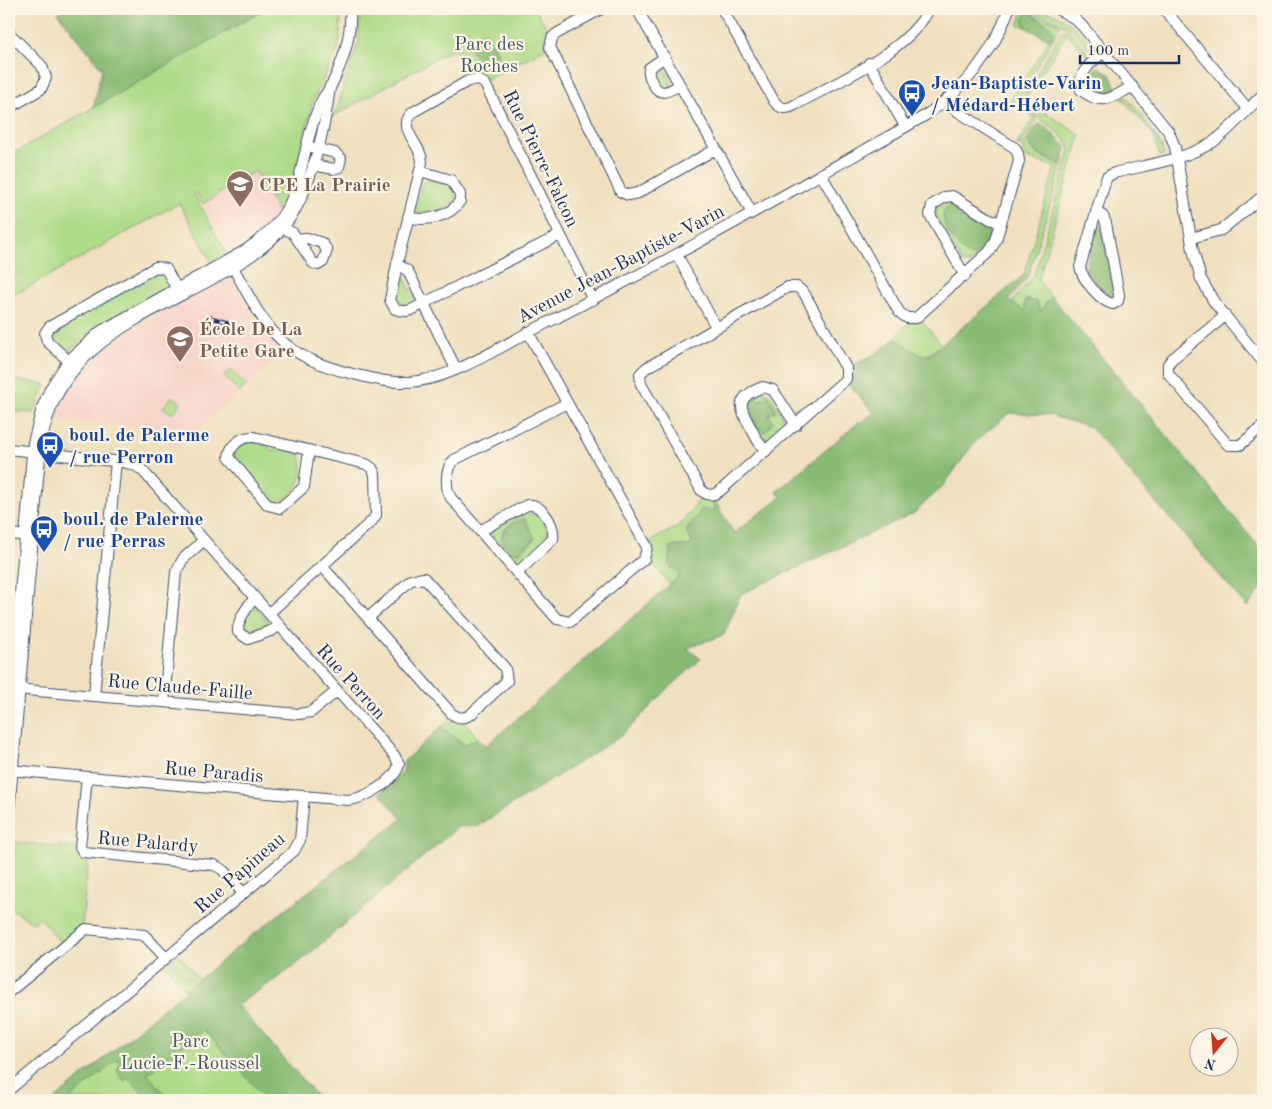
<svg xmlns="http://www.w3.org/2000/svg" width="1272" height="1109" font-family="'Old Standard TT',serif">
<rect width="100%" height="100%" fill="#fcf5e5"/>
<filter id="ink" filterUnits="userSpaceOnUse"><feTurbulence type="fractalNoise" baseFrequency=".02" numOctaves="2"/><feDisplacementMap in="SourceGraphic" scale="10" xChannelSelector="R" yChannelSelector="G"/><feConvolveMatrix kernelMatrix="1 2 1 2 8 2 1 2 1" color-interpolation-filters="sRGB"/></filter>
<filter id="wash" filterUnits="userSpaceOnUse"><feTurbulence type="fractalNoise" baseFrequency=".0096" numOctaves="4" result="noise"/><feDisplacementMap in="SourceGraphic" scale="20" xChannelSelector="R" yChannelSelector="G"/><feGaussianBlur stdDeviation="1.12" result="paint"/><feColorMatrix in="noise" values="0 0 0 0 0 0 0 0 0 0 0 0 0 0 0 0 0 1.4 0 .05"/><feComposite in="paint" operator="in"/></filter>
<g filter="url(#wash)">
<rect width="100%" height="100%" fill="#f0e0bf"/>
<g fill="#f7d1c6">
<polygon points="255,171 278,212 256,235 230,252 203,204"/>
<polygon points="224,278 233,280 258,324 284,353 174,450 154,428 53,419 59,402 69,384 102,349"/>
</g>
<g fill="#addb88" stroke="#648573" fill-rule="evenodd">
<polygon points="265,9 341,9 340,39 337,51 313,101 293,184 278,212 255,171 203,204 197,193 194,194 227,254 212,262 179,203 9,298 9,156"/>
<polygon points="361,9 535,9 550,33 545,41 545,49 487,79 479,75 470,75 454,48 330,118 337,110 345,81 358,44"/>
<path d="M1032,9C1058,9 1079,29 1095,48L1094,53L1072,29Z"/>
<polygon points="1026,10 1059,24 1060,27 1018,98 1020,105 1036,118 1037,120 1020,147 1017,144 1034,117 1010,101 1054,33 1051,27 1037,17 1023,19 1025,27 1018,24 1023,12"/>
<path d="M1069,30L1092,56L1089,58L1067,33L1025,99L1080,135L1038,280L1051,296L1041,311L1039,310L1037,302L1028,299L1024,311L1012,302L1034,275L1036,268L1070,151C1066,129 1027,117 1022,98L1062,31Z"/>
<polygon points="660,66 668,72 666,75 669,74 672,80 670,85 663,88 660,86 653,71"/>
<polygon points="1125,96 1139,111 1161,145 1164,155 1160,156 1153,134 1122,98"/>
<path d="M1030,136C1028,157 1049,158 1062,165L1028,276L1024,275L1055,167L1024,157L1025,155L1022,150Z"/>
<path d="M427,179L449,183L456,198C450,209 431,215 419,214L416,209L422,184Z"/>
<path d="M950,200L989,224L993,230C993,245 980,255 970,264L962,263L935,215L937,207ZM962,208L985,227L989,238L980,253Z"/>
<polygon points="162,271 169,283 168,287 106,321 71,349 64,351 51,340 51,331 153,273"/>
<polygon points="402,273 415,298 412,305 403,307 395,303 395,293 400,274"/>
<polygon points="921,320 942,345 926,356 920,355 895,338 908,323"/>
<polygon points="231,370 246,386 239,392 224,376"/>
<polygon points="9,379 46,384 34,413 9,411"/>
<path d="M763,392L771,395L786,423L784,429L770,440L761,437L745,408L748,400ZM769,397L776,411L768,415L773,422L765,432L757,427L746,404L753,399L763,400Z"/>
<polygon points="172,396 181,403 172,414 163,407"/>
<path d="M250,441L269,445V449L274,451L276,447L295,451L300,455C307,480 297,488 280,503L271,501L234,457C235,448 241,443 250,441Z"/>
<path d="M702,497L714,499V509C705,516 688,519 687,533L693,543L690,546H674L681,574L670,585L649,560L652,553L650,541L679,526Z"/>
<path d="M532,509C542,515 549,526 548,538L525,559L516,562L493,538L492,530ZM525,519L535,539L518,553L505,550C496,530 507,525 525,519Z"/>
<polygon points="253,607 258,608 263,617 268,619 270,624 248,635 241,630 250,609"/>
<polygon points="453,720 465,722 478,738 465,745 441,727 448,721 451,723"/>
<polygon points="12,842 76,848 79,855 88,858 82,927 61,943 40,918 34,923 9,908 15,852"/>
<polygon points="178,953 199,980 195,983 237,1006 320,1100 54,1100 186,990 165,964 170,960 193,985 195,984 172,959"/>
</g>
<g fill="#8abb74" stroke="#527569">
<polygon points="62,9 265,9 93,108 102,69 58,13"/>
<polygon points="1028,12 1051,27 1054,33 1049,39 1025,27 1023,19"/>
<path d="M485,31L501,61L492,66C477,63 473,54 467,41Z"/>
<polygon points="1098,67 1109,73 1117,90 1101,95 1090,85 1088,79 1093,70"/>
<path d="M1039,124L1045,126L1066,147L1062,165C1046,156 1012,150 1039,124Z"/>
<path d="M950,205L962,208L989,232L986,245L975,256L967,255C957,245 939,226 944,210Z"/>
<polygon points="1097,225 1102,226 1114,292 1113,296 1110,298 1085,271"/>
<polygon points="1025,274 1028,276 1008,301 1024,311 1025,300 1037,302 1039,310 1041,311 1051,296 1263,552 1263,586 1247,607 1090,427 1049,415 1009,413 974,443 944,485 914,513 741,594 724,635 687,648 701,659 669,688 621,736 478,826 458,827 295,966 237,1005 320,1100 267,1100 204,1030 147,1074 170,1100 148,1100 129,1078 124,1081 117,1070 120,1063 118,1059 69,1100 54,1100 250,937 402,819 380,793 403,772 404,761 441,727 464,745 478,738 486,746 681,575 668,565 671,547 690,546 692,543 686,531 702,509 712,511 716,503 734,533 781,497 776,492 859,422 861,423 874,413 849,384 852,376 851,367 880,351 895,338 920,355 930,355"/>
<polygon points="769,397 776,411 768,415 773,422 765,432 757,427 746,404 753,399 763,400"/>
<path d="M525,519L535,539L518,553L505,550C494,534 510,521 525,519Z"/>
</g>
</g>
<g filter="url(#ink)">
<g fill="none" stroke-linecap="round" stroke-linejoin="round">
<g stroke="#3b4a6d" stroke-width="12">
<g id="minor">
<polyline points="601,9 556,34 552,38 550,47 621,192 628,195 638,193 716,149"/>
<polyline points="637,9 752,213"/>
<path d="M722,9L774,101C779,108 786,110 793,106C835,83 908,52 929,9"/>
<polyline points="1057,9 1074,18 1084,28 1169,132 1175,147 1193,250 1201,279 1214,302 1263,362"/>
<polyline points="1164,9 1248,109"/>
<polyline points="1260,9 1263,13"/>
<polyline points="9,33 42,66 46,78 41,89 9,108"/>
<path d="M1104,52C1094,59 1075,76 1081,90C1100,106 1113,99 1132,86"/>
<path d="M665,57L649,68C648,75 650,78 653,84C660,97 669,91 680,85"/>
<polyline points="869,63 905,126"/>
<polyline points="311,147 335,153 341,158 339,167 334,169 313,165"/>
<polyline points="821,174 899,312 907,318 916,318 990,251 996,240 1019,161 1018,154 1015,148 954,109 946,100"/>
<path d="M1096,212L1103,216L1106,223L1119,295L1118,301L1113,304C1101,302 1082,279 1080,267L1104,185L1107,177L1114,173C1145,165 1185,160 1213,142C1231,129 1247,110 1263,94"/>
<path d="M408,217C425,222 450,217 460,201V194L451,180L420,171"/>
<polyline points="279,226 293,233 313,263 318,265 323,262 327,250 322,243 307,238 298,239"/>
<polyline points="1191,238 1221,230 1263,196"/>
<polyline points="677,255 716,327"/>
<path d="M229,260C265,325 275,355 353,374C370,378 387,383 405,382C448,382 499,347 537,328C625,283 711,236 797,188C840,163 884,140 926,115C965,89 994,52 1009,9"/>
<path d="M397,264L390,300L395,309C407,314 414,309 424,303L560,235"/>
<polyline points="965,276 930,215 932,205 945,197 952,196 990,219 1001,223"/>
<path d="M788,287H797L804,293L846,368V379L720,491C713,496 707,496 701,490L641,384L640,374L646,368Z"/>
<polyline points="1225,316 1172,359 1168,364 1168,373 1228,445 1240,445 1263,426"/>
<path d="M528,332L647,547L644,559L570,622L557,619L451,498C445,488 445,468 454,460L567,403"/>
<polyline points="72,364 47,341 45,333 49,327 156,267 166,269 179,293"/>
<path d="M456,369L408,271L397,264L422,162C422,144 395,128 413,112L468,81L477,79L485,84L593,300"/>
<path d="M9,449L122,462L134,465L142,470L394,755L399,764C396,781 364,799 348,800L9,770"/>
<path d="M766,451C759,445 755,436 751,428C738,406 736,397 763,387L773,390L796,425"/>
<path d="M480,531L527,505C542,503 555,525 553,539L517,573"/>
<polyline points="9,534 30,536"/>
<path d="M322,566L452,714C458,718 463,719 470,715L507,681L505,668L424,578L411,580L368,618"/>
<path d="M255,598C247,606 237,621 238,632L248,639L273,630L279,625"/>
<path d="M269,613L372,521L376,515L375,474L372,468L366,464L254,437C241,436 230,445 229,457L268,505L280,508L304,487L309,450"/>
<polyline points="15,689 299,714 311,712 337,691"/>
<polyline points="94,696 116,461"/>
<polyline points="164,702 176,572 183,559 204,540"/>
<path d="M9,720L33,443L42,408L50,389L68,361L101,331L244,251C310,208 294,167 319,106C322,98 327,93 331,86C343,62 352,36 350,9"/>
<polyline points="87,777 80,847 83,852 214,865 222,869 243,893"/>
<path d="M9,812L41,445C56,347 139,319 216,277C241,263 267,248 285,225C310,195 326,125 330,86"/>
<polyline points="9,992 86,929 144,935 166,958"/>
<polyline points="9,1090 294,851 300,840 304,796"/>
</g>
</g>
<use href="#minor" stroke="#fff" stroke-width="10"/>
<g stroke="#1b2f5e" stroke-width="4">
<polyline id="rail" points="209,317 233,324"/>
</g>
<use href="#rail" stroke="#fcf5e5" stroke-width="2" stroke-dasharray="5.5" stroke-linecap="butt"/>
</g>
</g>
<defs>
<g id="bus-pin" transform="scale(1.4375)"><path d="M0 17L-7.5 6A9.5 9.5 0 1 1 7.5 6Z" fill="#1a4fb4" stroke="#fcf5e5"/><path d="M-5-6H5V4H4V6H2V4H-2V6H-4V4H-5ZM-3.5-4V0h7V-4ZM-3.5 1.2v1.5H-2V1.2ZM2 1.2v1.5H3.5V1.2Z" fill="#fff"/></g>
<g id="school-pin" transform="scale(1.4375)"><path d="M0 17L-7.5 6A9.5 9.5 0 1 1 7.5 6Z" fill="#8d6e63" stroke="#fcf5e5"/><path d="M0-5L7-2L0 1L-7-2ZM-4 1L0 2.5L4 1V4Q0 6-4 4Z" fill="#fff"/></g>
</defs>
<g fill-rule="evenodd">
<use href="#bus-pin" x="912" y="93"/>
<use href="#school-pin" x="240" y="184"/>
<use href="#school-pin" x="180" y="339"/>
<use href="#bus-pin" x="50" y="445"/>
<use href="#bus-pin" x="44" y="529"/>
</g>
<g text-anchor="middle" stroke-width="4.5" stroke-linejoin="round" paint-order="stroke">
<g font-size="19" fill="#405a68" stroke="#fcf5e5">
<text x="489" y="50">Parc des<tspan x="489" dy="22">Roches</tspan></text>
<text x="190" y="1047">Parc<tspan x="190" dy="22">Lucie-F.-Roussel</tspan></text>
</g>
<g font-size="19" font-weight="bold" fill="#164399" stroke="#fcf5e5" text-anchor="start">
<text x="931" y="89">Jean-Baptiste-Varin<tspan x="931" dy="22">/ Médard-Hébert</tspan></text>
<text x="69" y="441">boul. de Palerme<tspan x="69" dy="22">/ rue Perron</tspan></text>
<text x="63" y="525">boul. de Palerme<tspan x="63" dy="22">/ rue Perras</tspan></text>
</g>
<g font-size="19" fill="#1b2f5e" stroke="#fcf5e5">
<text transform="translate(542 158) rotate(64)" y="7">Rue Pierre-Falcon</text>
<text transform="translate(620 263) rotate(-28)" y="7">Avenue Jean-Baptiste-Varin</text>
<text transform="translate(352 681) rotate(48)" y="7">Rue Perron</text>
<text transform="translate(180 686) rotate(5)" y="7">Rue Claude-Faille</text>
<text transform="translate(214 771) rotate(5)" y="7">Rue Paradis</text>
<text transform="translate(148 841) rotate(5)" y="7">Rue Palardy</text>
<text transform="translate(239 872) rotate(-41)" y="7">Rue Papineau</text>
</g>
<g font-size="19" font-weight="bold" fill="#785e54" stroke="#fcf5e5" text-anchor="start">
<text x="259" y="191">CPE La Prairie</text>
<text x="199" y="335">École De La<tspan x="199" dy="22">Petite Gare</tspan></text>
</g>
</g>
<rect width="1272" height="1109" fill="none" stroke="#fcf5e5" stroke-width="30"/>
<g transform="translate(1214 1052) rotate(197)"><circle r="24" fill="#fcf5e5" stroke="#a2a6af"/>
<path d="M0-4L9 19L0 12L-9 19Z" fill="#c8321e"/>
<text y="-8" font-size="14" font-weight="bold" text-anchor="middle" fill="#1b2f5e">N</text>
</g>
<path d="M1080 55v8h99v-8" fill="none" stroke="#1b2f5e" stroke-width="2.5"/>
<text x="1087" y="55" font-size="15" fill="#1b2f5e" stroke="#fcf5e5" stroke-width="4" paint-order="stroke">100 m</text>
</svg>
